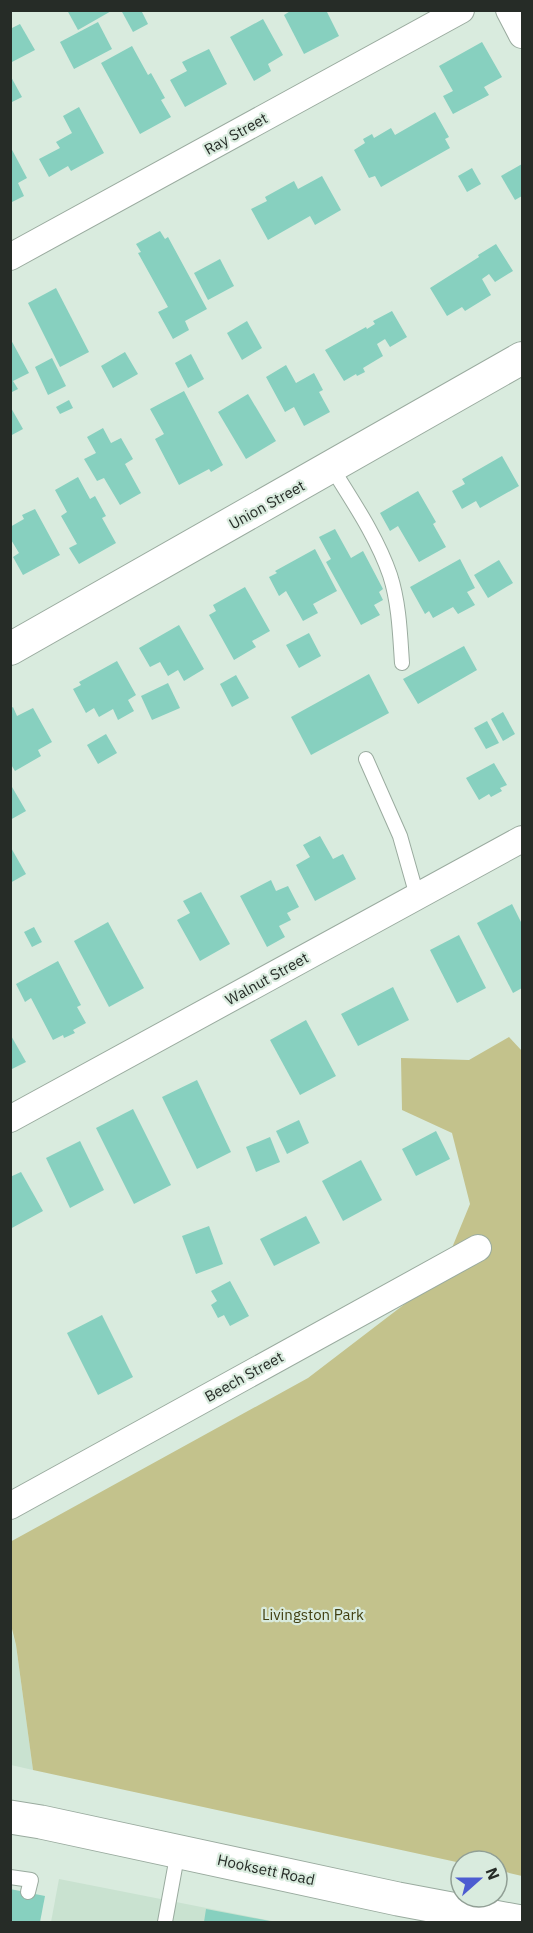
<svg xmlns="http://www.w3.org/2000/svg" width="533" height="1933" font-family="'IBM Plex Sans',sans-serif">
<rect width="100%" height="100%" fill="#d9ebde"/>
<g fill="#c9e2d0">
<polygon points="10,1625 16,1645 33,1770 11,1765"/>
<polygon points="59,1879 277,1922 51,1922"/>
</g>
<polygon fill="#c3c28c" points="509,1037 522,1051 522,1876 497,1870 497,1861 461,1861 461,1863 33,1770 16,1645 11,1625 10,1542 308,1378 440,1277 470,1204 452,1133 402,1110 401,1058 469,1060"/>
<g fill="#87d0bf">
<polygon points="67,10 113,10 78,30"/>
<polygon points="121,10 141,10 148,24 133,32"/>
<polygon points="292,10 326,10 339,36 304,54 284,15"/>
<polygon points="263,19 283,55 268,64 271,71 254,81 230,37"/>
<polygon points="98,22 112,49 74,69 60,42"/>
<polygon points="20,24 35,50 10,63 10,29"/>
<polygon points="482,42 502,77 484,87 489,95 453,114 443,96 453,91 439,66"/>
<polygon points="132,46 148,75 151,73 165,98 161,100 171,117 140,134 101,63"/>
<polygon points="209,49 227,84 185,107 170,80 187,71 182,62"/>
<polygon points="10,75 22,97 10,103"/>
<polygon points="79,107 104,153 71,171 68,166 49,177 39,159 60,148 56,142 72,133 63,116"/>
<polygon points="435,112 449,137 445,139 450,148 381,187 375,176 369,178 354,150 365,143 363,139 372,134 374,138 391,128 395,135"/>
<polygon points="10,146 27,178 18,183 24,196 10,203"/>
<polygon points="522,164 522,196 515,200 501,176"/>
<polygon points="472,168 481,184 467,192 458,176"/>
<polygon points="322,176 341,210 315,225 310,216 268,240 251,209 267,201 265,197 294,181 298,189"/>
<polygon points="160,231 165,239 168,237 207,309 185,321 189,330 173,339 158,312 168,307 138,253 141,252 136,244"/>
<polygon points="496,244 513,271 495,282 489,274 482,279 491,295 465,311 462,307 447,316 430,288 479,257 478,255"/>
<polygon points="220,259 234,286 208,300 194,273"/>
<polygon points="56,288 89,352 60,367 28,303"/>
<polygon points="392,311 407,337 390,347 385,339 377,344 383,356 363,368 365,372 357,376 356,374 344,381 325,350 366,327 367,329 375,324 373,321"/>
<polygon points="247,321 262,348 242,360 227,333"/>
<polygon points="10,338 29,373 13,381 18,389 10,393"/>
<polygon points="125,352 138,374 113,388 101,366"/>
<polygon points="191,354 204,379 188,388 175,363"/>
<polygon points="52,358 66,386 48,395 35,367"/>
<polygon points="286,365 296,383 314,373 323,390 319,392 330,412 304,426 294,407 285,412 266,377"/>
<polygon points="184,391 223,465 211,472 209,469 179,485 155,439 164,434 150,409"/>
<polygon points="248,394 276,441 246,459 218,412"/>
<polygon points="69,400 73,408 60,414 56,407"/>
<polygon points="10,406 23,429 10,436"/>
<polygon points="103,428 111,443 121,438 133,459 125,464 141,493 120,505 104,478 97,481 84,459 96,453 87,437"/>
<polygon points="502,456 519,486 480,508 476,501 462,509 452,491 465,484 462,479"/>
<polygon points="78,477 90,499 95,496 106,516 102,518 116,543 79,564 69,548 77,544 61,516 67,512 55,490"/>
<polygon points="418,491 436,522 433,524 446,547 419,562 398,526 390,531 380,513"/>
<polygon points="35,509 60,555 23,575 13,557 19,553 10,538 10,527 24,519 22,515"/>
<polygon points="335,529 351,558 363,551 383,589 379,592 383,600 374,605 380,615 361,625 326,562 331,559 319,537"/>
<polygon points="315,549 337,591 313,604 318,613 303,621 286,591 279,596 269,577 277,573 275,571"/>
<polygon points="460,559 475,588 467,592 475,605 458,614 453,607 433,618 429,611 425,614 410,587"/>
<polygon points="499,560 513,583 488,598 474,575"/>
<polygon points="245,587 270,631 252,641 256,647 234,660 209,615 216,611 213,605"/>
<polygon points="179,625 204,669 184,681 178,670 168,676 160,662 150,667 139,648"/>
<polygon points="309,633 321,656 299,668 286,645"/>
<polygon points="464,646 477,670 418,704 403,679"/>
<polygon points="117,661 136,695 128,700 134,711 118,720 113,709 99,717 94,708 86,713 73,689 81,685 79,682"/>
<polygon points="369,674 389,713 311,755 291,717"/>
<polygon points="236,675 249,698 232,707 220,684"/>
<polygon points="168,683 180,708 152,720 141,696"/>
<polygon points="13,707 17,716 33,708 52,742 38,750 41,756 15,771 10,763 10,709"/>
<polygon points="503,712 515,734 503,741 491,719"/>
<polygon points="487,721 499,743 486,749 474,728"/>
<polygon points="106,734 117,753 98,764 87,745"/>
<polygon points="494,763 507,785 500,788 502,791 491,797 489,794 479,800 466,778"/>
<polygon points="12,787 26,811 10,820 10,788"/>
<polygon points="320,836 333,859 343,854 356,879 315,901 296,865 310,857 303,845"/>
<polygon points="10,846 26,874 10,883"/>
<polygon points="271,880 276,891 288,886 299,907 287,913 291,920 279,926 285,937 267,947 240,896"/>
<polygon points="201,892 230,944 200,961 177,920 190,913 183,901"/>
<polygon points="512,904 522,924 522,988 513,993 477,923"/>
<polygon points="108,922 144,988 109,1007 74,941"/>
<polygon points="34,927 42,942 32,947 24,932"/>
<polygon points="459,935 486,988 457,1003 430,950"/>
<polygon points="58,961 81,1005 77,1007 86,1023 73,1030 75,1033 64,1038 63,1035 53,1040 31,998 25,1002 16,984"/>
<polygon points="393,987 409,1020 358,1046 341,1014"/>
<polygon points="306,1020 336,1076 300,1095 270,1040"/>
<polygon points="10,1034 26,1062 10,1070"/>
<polygon points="197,1080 231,1152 197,1169 162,1097"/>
<polygon points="133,1109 171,1185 134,1204 96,1128"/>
<polygon points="299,1120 309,1143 287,1154 276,1131"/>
<polygon points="436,1131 450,1159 416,1176 402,1149"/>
<polygon points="270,1137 280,1162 256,1172 246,1147"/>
<polygon points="80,1141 104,1190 70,1208 46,1158"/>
<polygon points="361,1160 382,1200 343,1221 322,1181"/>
<polygon points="21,1172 43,1211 10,1229 10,1177"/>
<polygon points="306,1216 320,1243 274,1266 260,1239"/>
<polygon points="209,1226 223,1264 196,1274 182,1236"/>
<polygon points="230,1281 249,1316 230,1326 224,1315 218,1318 211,1305 217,1301 211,1291"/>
<polygon points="102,1315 133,1377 98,1395 67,1333"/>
<polygon points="10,1889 45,1896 40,1922 10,1922"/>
<polygon points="206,1909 270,1921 270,1922 204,1922"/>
</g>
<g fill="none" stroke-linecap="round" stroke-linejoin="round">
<g stroke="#9aab9f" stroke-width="16">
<g id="service">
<path d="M332,468C353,502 377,537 390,575C399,603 400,633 402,663"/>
<polyline points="366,759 400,836 417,896"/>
<polyline points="10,1877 31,1880 28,1892"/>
<polyline points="165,1922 178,1851"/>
</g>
</g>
<g stroke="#9aab9f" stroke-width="28">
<g id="minor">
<polyline points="509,10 522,35"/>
<polyline points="10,257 461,10"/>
<polyline points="10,1119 522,839"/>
<polyline points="10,1506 478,1248"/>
</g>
</g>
<g stroke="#9aab9f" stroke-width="34">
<polyline id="tertiary" points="10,649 522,358"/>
</g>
<g stroke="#9aab9f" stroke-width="35">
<polyline id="primary" points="10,1817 41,1822 398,1899 521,1922"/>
</g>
<use href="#service" stroke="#fff" stroke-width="14"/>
<use href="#minor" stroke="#fff" stroke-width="26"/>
<use href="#tertiary" stroke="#fff" stroke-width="32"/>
<use href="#primary" stroke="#fff" stroke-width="33"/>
</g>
<g text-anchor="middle" stroke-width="4.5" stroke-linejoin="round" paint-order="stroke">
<g font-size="15" fill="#262c27" stroke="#d9ebde">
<text transform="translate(236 134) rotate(-29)" y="5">Ray Street</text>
<text transform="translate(267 505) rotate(-29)" y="5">Union Street</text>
<text transform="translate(267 979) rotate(-29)" y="5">Walnut Street</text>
<text transform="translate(244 1377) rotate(-29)" y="5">Beech Street</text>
<text transform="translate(266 1870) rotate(12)" y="5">Hooksett Road</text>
</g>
<g font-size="15" fill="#424013" stroke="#d9ebde">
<text x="313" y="1620">Livingston Park</text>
</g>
</g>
<rect width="533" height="1933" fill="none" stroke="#262c27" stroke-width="24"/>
<g transform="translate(479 1879) rotate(69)"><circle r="28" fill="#d9ebde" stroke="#919f95" stroke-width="1.5"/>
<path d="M0-4.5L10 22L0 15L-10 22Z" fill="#4d5cd1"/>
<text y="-9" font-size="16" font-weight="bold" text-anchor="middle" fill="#262c27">N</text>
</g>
</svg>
